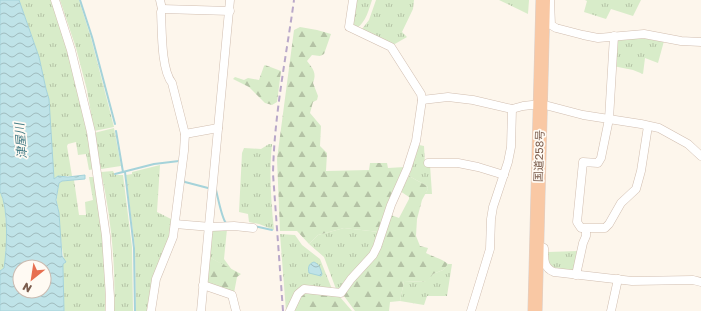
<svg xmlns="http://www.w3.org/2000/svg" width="701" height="311" font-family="'Golos Text','Noto Sans JP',sans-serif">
<defs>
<pattern id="grass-tufts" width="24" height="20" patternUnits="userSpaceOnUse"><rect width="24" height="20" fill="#d8ecc9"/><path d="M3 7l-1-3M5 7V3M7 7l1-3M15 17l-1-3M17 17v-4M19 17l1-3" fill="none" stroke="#b4c2a5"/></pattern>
<pattern id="forest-firs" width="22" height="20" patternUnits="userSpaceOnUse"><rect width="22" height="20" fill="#d8ecc9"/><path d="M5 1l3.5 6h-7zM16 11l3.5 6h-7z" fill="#b4c2a5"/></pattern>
<pattern id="water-waves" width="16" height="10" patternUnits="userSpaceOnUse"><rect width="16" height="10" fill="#bfe3e8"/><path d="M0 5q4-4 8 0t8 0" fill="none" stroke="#a0bbbe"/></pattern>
</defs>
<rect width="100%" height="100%" fill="#fdf6ec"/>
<g fill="url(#grass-tufts)">
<polygon points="19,0 53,0 68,50 87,130 94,169 89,170 86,154 78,155 76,142 68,144 67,146 72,176 63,176 54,179 49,99 46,89 39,57"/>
<polygon points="60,0 79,0 91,38 114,127 94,131 87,90 76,48"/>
<path d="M355,0H372C369,9 366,22 357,28L354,26L352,20Z"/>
<polygon points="376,0 414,0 413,9 402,32 407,37 393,45 362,29 369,20"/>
<polygon points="499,0 529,0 528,14"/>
<polygon points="585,0 641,0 633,16 611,9 606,19 584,12 587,1"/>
<polygon points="642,36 664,41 658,63 645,58 643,74 633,70 613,66 618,38"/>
<polygon points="114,128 121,166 101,169 94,133"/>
<path d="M269,144H272C269,173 271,202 274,230L259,224L249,222L248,214L239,212L242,153L244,148L261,149Z"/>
<polygon points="419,145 424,146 425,165 430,165 432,194 425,194 428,189 427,186 409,176"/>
<polygon points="160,165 157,212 173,220 171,237 149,311 136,311 135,248 126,175 132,174 132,172"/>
<path d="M113,171L115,175H123L132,247L133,311H114C116,265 111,217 101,172Z"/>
<path d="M89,177H95C101,222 107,266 105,311H64L63,268V264L65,263C61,247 60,230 59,214C59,208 56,203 57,198C57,193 59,188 59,183L62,181L74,180L79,215H86L85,202L93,200Z"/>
<path d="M0,191C8,208 7,249 4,268L0,271Z"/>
<polygon points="344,228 379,232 371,252 341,290 336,289 324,257 309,244 318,235"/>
<polygon points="211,229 227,229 224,259 232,270 209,257"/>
<polygon points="280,234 295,235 302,245 320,259 332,289 289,311 286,311"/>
<polygon points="578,251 574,271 556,271 548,263 548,252"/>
<polygon points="448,264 452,264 447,296 427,296 424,305 400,301 404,281 426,282 433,274 443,270"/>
</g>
<g fill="url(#forest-firs)">
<path d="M300,27L317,30L331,34L324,54L320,56L312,55L307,61C313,69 317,73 313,83L318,96L317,100L313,102L310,113L321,126L320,146L327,153L326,171L369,170L370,163H387L388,168L405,167L393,191L379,232L344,228L318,235L309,244L297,231H280L277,159L294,30Z"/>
<polygon points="265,65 281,71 277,102 272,105 265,103 249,87 233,79 235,77 244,80 248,78 259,80 264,66"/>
<path d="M409,176L427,186L428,189L422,200L417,219L416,236L420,246L428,248L426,253C433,257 443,259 448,264L443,270L433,274L427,282L404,281L400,301L390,302L389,311H355L344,296V293L374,256L391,215L399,218L409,199V197L400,191Z"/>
<polygon points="209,257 241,274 237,277 234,293 206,284"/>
<polygon points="304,291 340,297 352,311 292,311"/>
</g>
<g fill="url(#water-waves)" stroke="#a5d3da" fill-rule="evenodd">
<path d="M0,0H19L39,57L46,89L49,99L54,179L58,176L68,177L85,175V179L62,181L59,183L56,200L59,213L62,256L66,262L63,264V268L64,311H0V271L4,268C7,249 9,209 0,191ZM20,267H44V291H20Z"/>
<path d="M314,262C320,265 320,268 322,274L321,276L309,273C308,268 308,264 314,262Z"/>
</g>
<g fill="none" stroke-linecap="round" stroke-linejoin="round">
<g stroke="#a5d3da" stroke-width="2">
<polyline points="80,0 92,37 115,124"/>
<polyline points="116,131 123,172"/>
<polyline points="125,172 134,248 135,311"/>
<polyline points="115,174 154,164 179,161"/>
<polyline points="183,180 185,182 208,188"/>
<path d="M216,190C218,198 222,219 226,223"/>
<polyline points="254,226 272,230"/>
</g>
<g stroke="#d1beb0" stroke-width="9">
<g id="minor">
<polyline points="55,0 71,50 91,132 106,236 110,297 110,311"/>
<polyline points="550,0 551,25 556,28 583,35 598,38 644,34 681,41 701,42"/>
<polyline points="162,9 230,11"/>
<polyline points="614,36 609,119 601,158 598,163 583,162 577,222 581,228 605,228 609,224 621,203 636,189 641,171 648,126"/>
<polyline points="422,100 448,97 473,100 512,109 523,106 541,104 583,115 641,124 659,128 688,144 701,156"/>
<polyline points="185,134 218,128"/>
<polyline points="428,163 458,163 478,167 504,175"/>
<polyline points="175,224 211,227 234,226 253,228"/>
<path d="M537,245L544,248C544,258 543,268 554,272L632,281L693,280L701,282"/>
<polyline points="576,275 583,243 586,236 586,229"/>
<polyline points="203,285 232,295 236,311"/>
<path d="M151,311L156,279L173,237L184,151L185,134L172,83C161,69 162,31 161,12L162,9L160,0"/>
<polyline points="201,311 230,0"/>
<polyline points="290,311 298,294 304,289 341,293 351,279 373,255 377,247 391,205 407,169 416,141 422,100 421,94 391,47 349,27 353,0"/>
<polyline points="471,311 490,249 491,219 493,207 508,162 511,147 512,109"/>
<polyline points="611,311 618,279"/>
</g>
</g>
<g stroke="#dad1cd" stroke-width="15">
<polyline id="trunk" points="535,311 543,0"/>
</g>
<use href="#minor" stroke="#fff" stroke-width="8"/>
<use href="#trunk" stroke="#f9c8a4" stroke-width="14"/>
<path stroke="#b9a8c9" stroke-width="2" stroke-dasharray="6 4" stroke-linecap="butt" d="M283,311L273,174C274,116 286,58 294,0"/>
</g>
<g text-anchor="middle" stroke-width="3.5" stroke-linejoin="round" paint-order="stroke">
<g font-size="11" fill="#7a5c4d" stroke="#fffaf3">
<text transform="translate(539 156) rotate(-88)" y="4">国道258号</text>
</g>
<g font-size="12" font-style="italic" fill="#437c86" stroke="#fffaf3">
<text transform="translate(21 141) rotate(-95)" y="4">津屋川</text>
</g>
</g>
<g transform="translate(32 279) rotate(210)"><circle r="19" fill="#fffaf3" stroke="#cabbb1"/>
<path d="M0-3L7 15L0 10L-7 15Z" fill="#e76f51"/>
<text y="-6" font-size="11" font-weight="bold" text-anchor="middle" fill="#7a5c4d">N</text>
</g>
</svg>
